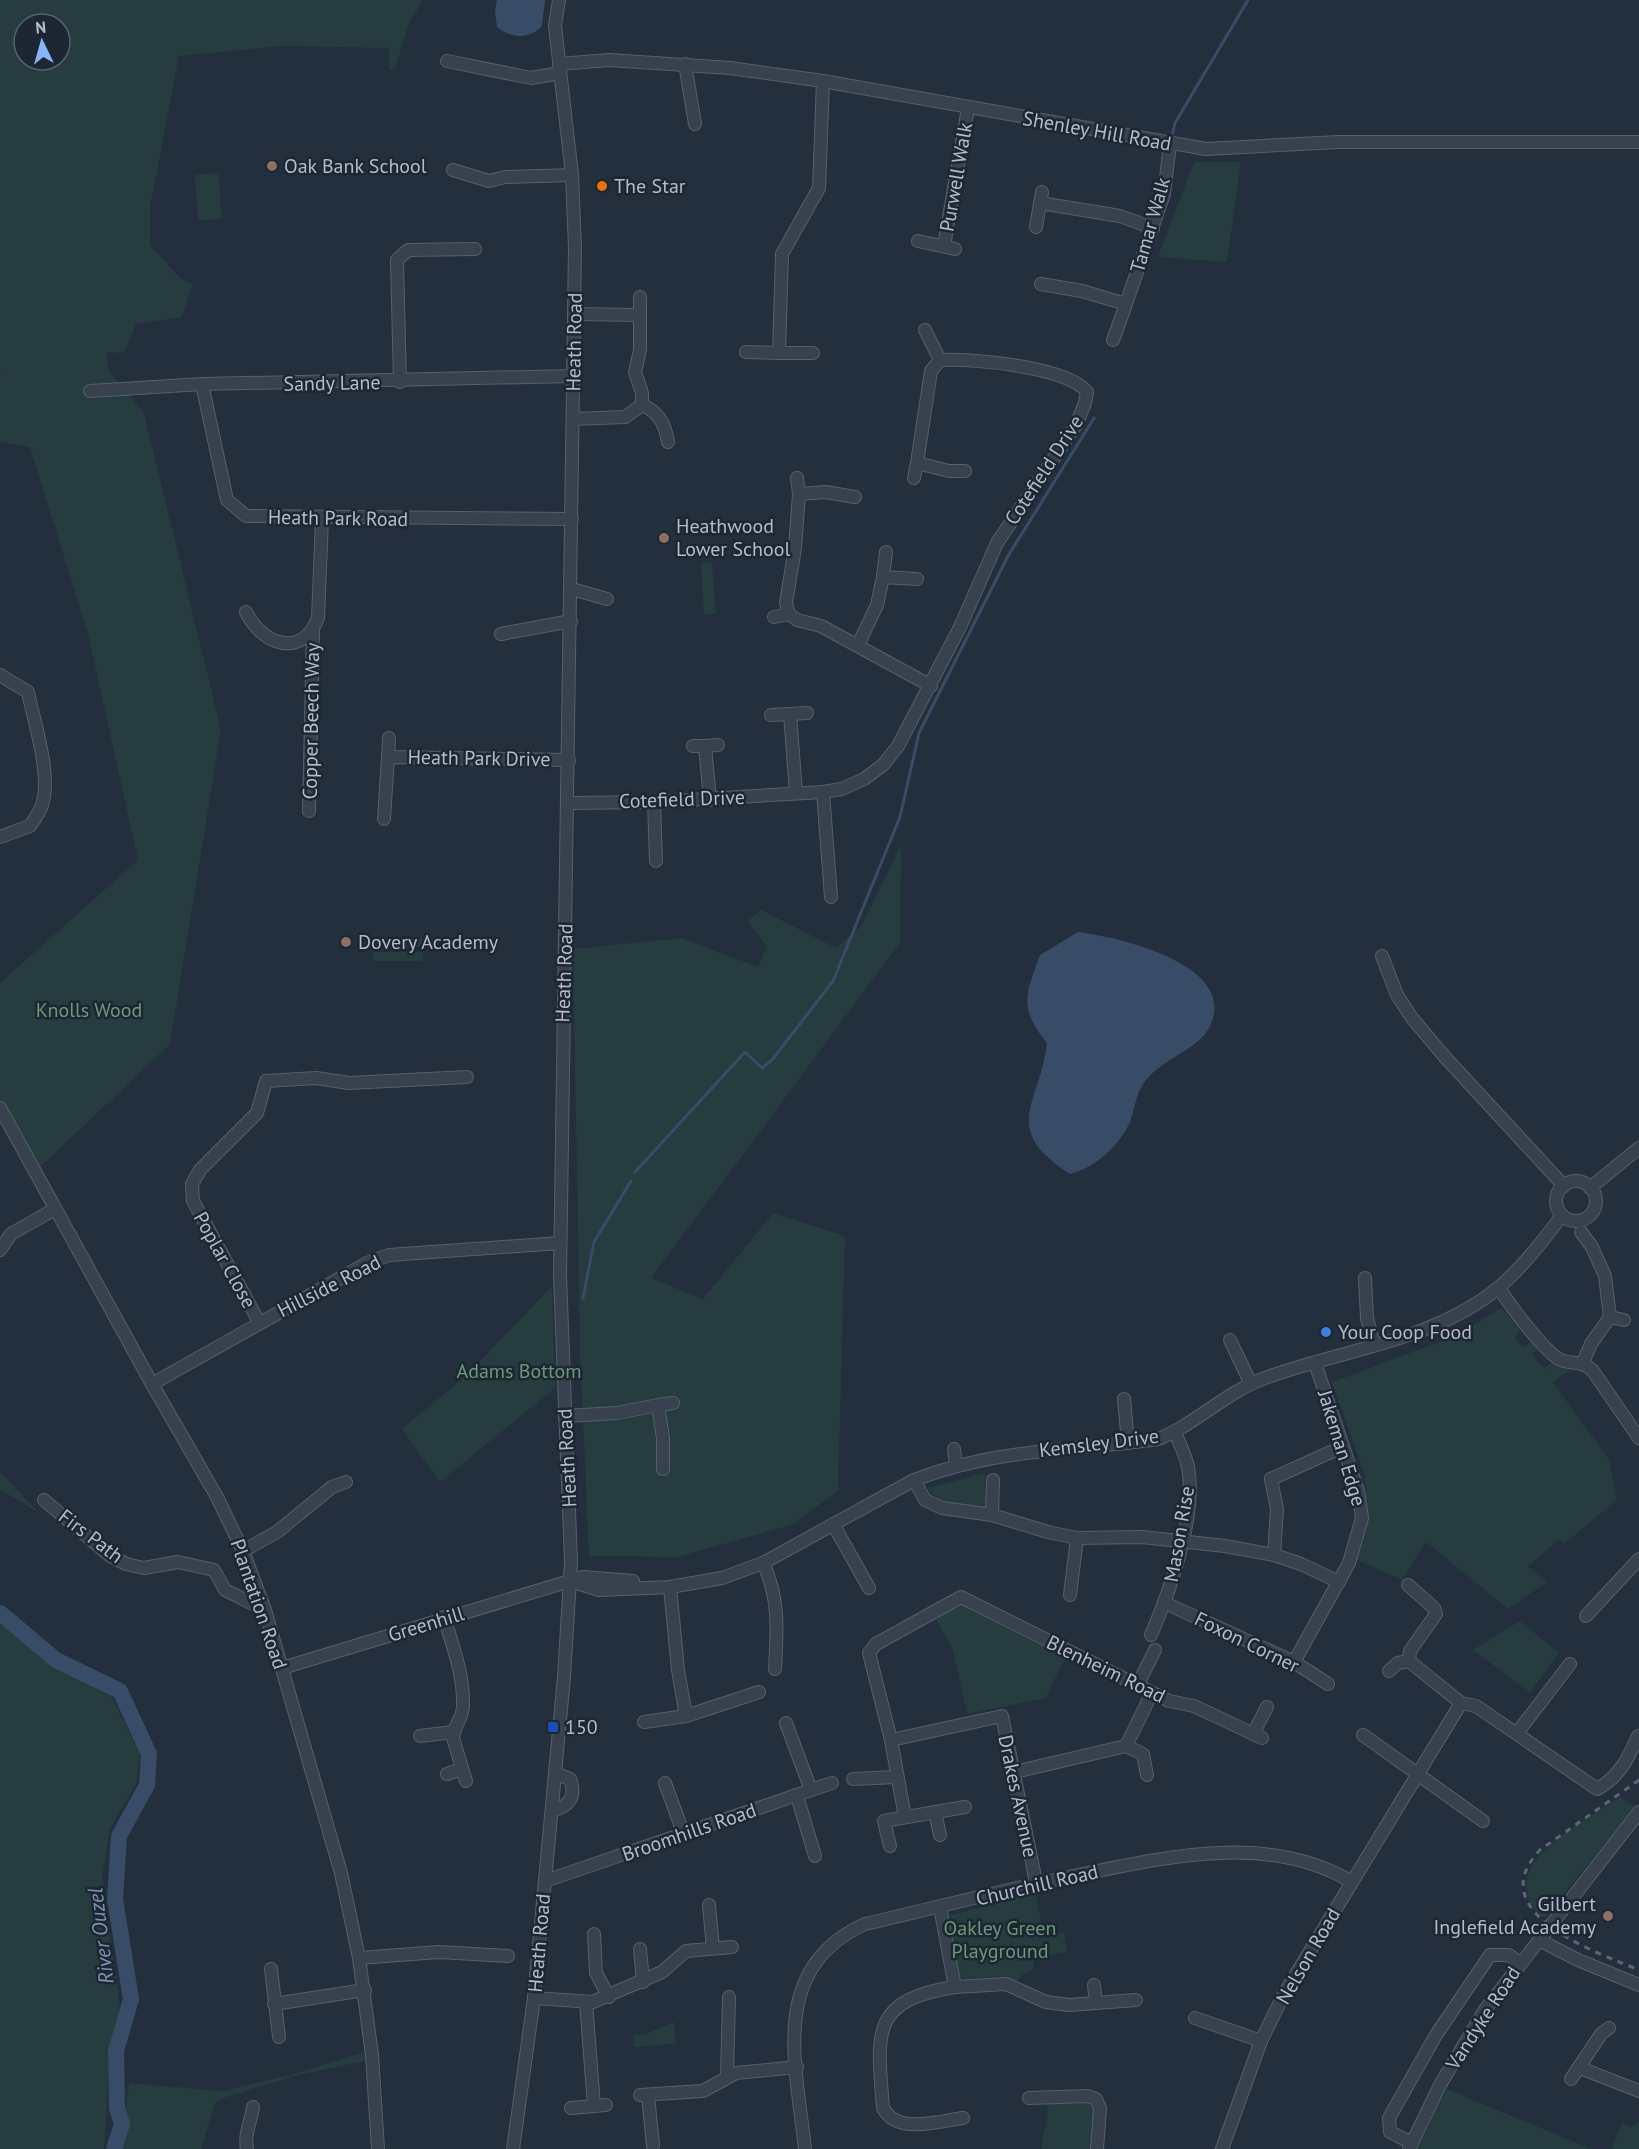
<svg xmlns="http://www.w3.org/2000/svg" width="1639" height="2149" font-family="'PT Sans',sans-serif">
<rect width="100%" height="100%" fill="#242f3e"/>
<g fill="#263c3f" fill-rule="evenodd">
<path d="M0,0H426H423L408,25L395,69L389,70V48L283,46L179,56L150,207V245L179,277L192,285L182,317L136,324L124,353L107,352L108,370L144,413L221,730L170,1044L34,1173L0,1117V983L138,860L88,634L30,447L0,442V372H3L0,371ZM24,24H60V60H24Z"/>
<polygon points="1194,162 1241,162 1227,262 1158,257"/>
<polygon points="219,173 221,219 198,220 195,175"/>
<polygon points="712,562 716,614 704,615 701,563"/>
<polygon points="901,845 900,943 651,1278 703,1299 773,1213 845,1236 838,1491 792,1525 677,1557 589,1556 580,1350 573,949 682,938 758,967 767,946 747,921 761,910 836,948 862,925"/>
<rect x="373" y="938" width="50" height="9"/>
<rect x="373" y="952" width="50" height="9"/>
<polygon points="552,1286 555,1388 440,1482 402,1429 468,1374"/>
<polygon points="1501,1308 1520,1329 1515,1338 1522,1347 1532,1342 1538,1349 1532,1354 1544,1369 1552,1362 1573,1368 1553,1382 1609,1460 1617,1500 1564,1544 1559,1540 1528,1566 1547,1582 1508,1609 1426,1542 1402,1580 1355,1559 1366,1520 1365,1476 1332,1382 1453,1337"/>
<polygon points="0,1472 1,1473 39,1513 0,1489"/>
<path d="M985,1473L986,1507C965,1505 942,1507 928,1488Z"/>
<polygon points="962,1605 1065,1657 1046,1698 967,1714 953,1650 936,1619"/>
<polygon points="0,1621 52,1663 111,1696 140,1753 136,1784 110,1829 102,1877 120,2007 110,2050 104,2149 0,2149"/>
<polygon points="1520,1621 1559,1653 1530,1693 1473,1650"/>
<path d="M1620,1797L1635,1807L1544,1918C1535,1913 1531,1905 1528,1896C1514,1853 1592,1818 1620,1797Z"/>
<polygon points="1035,1892 1044,1936 1064,1932 1067,1952 1033,1958 1034,1969 1022,1974 1018,1981 996,1977 966,1979 961,1977 950,1925 952,1915"/>
<polygon points="674,2022 676,2044 634,2047 633,2035 646,2034"/>
<polygon points="364,2052 365,2061 294,2076 223,2098 215,2103 201,2149 121,2149 129,2083 222,2091 294,2074"/>
<polygon points="1447,2089 1591,2149 1417,2149"/>
<path d="M1086,2099L1096,2107L1093,2149H1042C1041,2129 1050,2124 1047,2101Z"/>
<polygon points="1622,2123 1632,2127 1639,2123 1639,2149 1611,2149"/>
</g>
<g fill="#394c67">
<path d="M497,0H545L542,26C529,40 510,38 497,27L495,11Z"/>
<path d="M1078,932C1118,937 1242,965 1209,1028C1198,1049 1163,1059 1146,1080C1136,1092 1135,1108 1130,1122C1119,1146 1095,1168 1070,1174C999,1128 1040,1105 1047,1043C1019,1008 1025,995 1040,955Z"/>
</g>
<g fill="none" stroke-linecap="round" stroke-linejoin="round">
<g stroke="#394c67" stroke-width="3">
<polyline points="1172,136 1175,123 1248,0"/>
<polyline points="635,1172 745,1052 762,1068 772,1060 833,981 900,817 919,733 1008,556 1094,418"/>
<polyline points="583,1298 594,1242 631,1181"/>
</g>
<polyline stroke="#394c67" stroke-width="16" points="0,1613 56,1660 120,1691 149,1754 147,1785 119,1836 115,1899 131,1999 116,2051 117,2108 122,2124 114,2149"/>
<g stroke="#565f6c" stroke-width="14">
<g id="minor">
<polyline points="447,61 531,78 560,73"/>
<polyline points="559,64 609,60 730,68 823,81 1206,149 1338,142 1639,142"/>
<polyline points="685,64 695,124"/>
<polyline points="453,170 489,181 505,177 572,175"/>
<polyline points="1040,203 1120,216 1153,228"/>
<polyline points="1036,227 1042,192"/>
<polyline points="918,241 955,249"/>
<polyline points="944,246 968,108"/>
<polyline points="1041,284 1082,291 1126,304 1164,194 1170,144"/>
<polyline points="640,315 640,297"/>
<polyline points="925,330 940,360"/>
<polyline points="1113,340 1126,304"/>
<polyline points="746,352 779,353"/>
<polyline points="813,353 779,353 782,254 819,188 823,81"/>
<polyline points="400,382 397,260 408,250 475,249"/>
<polyline points="202,384 227,500 246,516 572,519"/>
<polyline points="90,391 202,384 573,376"/>
<path d="M642,405C659,412 665,424 668,442"/>
<polyline points="573,419 625,417 642,405 642,393 635,372 640,350 640,315 574,314"/>
<polyline points="797,478 799,494"/>
<polyline points="914,478 917,463"/>
<polyline points="855,497 826,492 799,494 795,548 786,603 789,614 797,620 821,626 931,686"/>
<polyline points="883,577 886,552"/>
<polyline points="572,589 607,599"/>
<path d="M246,612C262,645 302,659 318,618L322,519"/>
<polyline points="774,617 789,614"/>
<polyline points="501,634 571,621"/>
<polyline points="858,645 877,605 883,577 917,579"/>
<path d="M0,675L28,692C34,722 52,775 42,805C40,812 34,820 30,826L0,837"/>
<polyline points="790,714 807,713"/>
<polyline points="771,715 790,714 796,793"/>
<polyline points="693,746 705,746 710,800"/>
<polyline points="705,746 718,745"/>
<polyline points="388,757 389,738"/>
<polyline points="823,792 831,897"/>
<polyline points="654,802 656,861"/>
<path d="M568,803L654,802L823,792L842,789L864,779L883,765L898,746L960,627L997,543L1076,425L1085,403L1087,392C1068,367 971,358 940,360L931,371L917,463L949,471H965"/>
<polyline points="309,811 313,631"/>
<polyline points="384,819 388,757 569,760"/>
<polyline points="1382,956 1397,995 1412,1018 1444,1056 1564,1186"/>
<polyline points="0,1108 152,1384 217,1497 243,1551 265,1610 341,1873 359,1958 372,2055 378,2149"/>
<circle cx="1576" cy="1201" r="20"/>
<polyline points="1590,1188 1639,1148"/>
<polyline points="1581,1232 1592,1247 1605,1276 1610,1317"/>
<polyline points="0,1250 11,1234 55,1209"/>
<polyline points="1365,1278 1367,1318 1374,1345"/>
<path d="M1499,1288C1509,1304 1543,1350 1559,1359C1572,1366 1579,1358 1593,1371L1639,1438"/>
<polyline points="259,1322 193,1201 192,1184 200,1170 257,1113 266,1081 316,1078 349,1083 467,1077"/>
<polyline points="1230,1340 1251,1384"/>
<polyline points="1583,1362 1591,1344 1610,1317 1624,1320"/>
<polyline points="152,1384 367,1263 389,1255 560,1243"/>
<polyline points="1124,1399 1128,1443"/>
<polyline points="658,1405 673,1403"/>
<polyline points="565,1416 617,1413 658,1405 663,1438 663,1469"/>
<polyline points="954,1449 956,1465"/>
<polyline points="914,1480 925,1500 942,1508 992,1515 1048,1532 1077,1538 1142,1537 1225,1546 1274,1555 1301,1564 1339,1582"/>
<polyline points="44,1500 109,1555 126,1564 144,1568 178,1562 214,1570 225,1590 265,1610"/>
<polyline points="992,1515 993,1480"/>
<polyline points="833,1524 869,1588"/>
<polyline points="243,1551 277,1532 332,1487 346,1482"/>
<polyline points="1274,1555 1277,1509 1271,1479 1342,1447"/>
<path d="M763,1563C780,1599 777,1631 775,1669"/>
<path d="M570,1581L599,1590L670,1587L722,1578L763,1563L914,1480C997,1448 1072,1451 1158,1439C1196,1424 1226,1392 1265,1378C1343,1349 1432,1342 1498,1288C1522,1268 1544,1240 1562,1215"/>
<path d="M1408,1585L1434,1608L1436,1614L1410,1651L1409,1661L1461,1703L1476,1706L1597,1789C1619,1777 1628,1759 1638,1736"/>
<polyline points="670,1587 678,1670 686,1716 759,1692"/>
<polyline points="1070,1595 1077,1538"/>
<polyline points="1165,1603 1294,1662 1328,1684"/>
<polyline points="1586,1616 1639,1559"/>
<path d="M444,1617C453,1647 464,1675 463,1706C463,1718 453,1727 453,1738L466,1781"/>
<path d="M1151,1635C1170,1591 1197,1515 1188,1467C1186,1456 1179,1443 1175,1432"/>
<polyline points="1294,1662 1349,1563 1362,1518 1358,1491 1315,1363"/>
<polyline points="282,1668 583,1577 633,1581"/>
<polyline points="1389,1671 1398,1663 1409,1661"/>
<polyline points="1137,1686 1155,1650"/>
<polyline points="644,1722 686,1716"/>
<polyline points="786,1723 811,1790"/>
<polyline points="1517,1733 1570,1664"/>
<polyline points="1253,1734 1267,1707"/>
<polyline points="1363,1735 1483,1821"/>
<polyline points="420,1736 453,1732"/>
<polyline points="891,1740 869,1653 876,1644 961,1597 1169,1701 1194,1706 1262,1738"/>
<polyline points="1126,1746 1143,1754 1147,1775"/>
<polyline points="1015,1772 1126,1746 1152,1693"/>
<polyline points="447,1774 462,1769"/>
<polyline points="853,1779 896,1777"/>
<polyline points="665,1783 684,1835"/>
<polyline points="797,1796 815,1856"/>
<path d="M552,1811C568,1807 577,1797 570,1779L555,1773"/>
<polyline points="935,1812 940,1835"/>
<polyline points="905,1817 891,1740 1002,1716 1036,1882"/>
<polyline points="890,1846 884,1821 965,1807"/>
<polyline points="545,1881 832,1783"/>
<polyline points="709,1905 713,1948"/>
<path d="M940,1907L955,1987C870,2000 877,2033 883,2108C897,2135 939,2121 963,2118"/>
<polyline points="594,1934 596,1973 609,1997"/>
<polyline points="1541,1941 1578,1960 1639,1985"/>
<polyline points="640,1949 643,1982"/>
<polyline points="359,1958 439,1952 508,1956"/>
<polyline points="271,1969 279,2037"/>
<polyline points="1094,1985 1096,2003"/>
<polyline points="955,1987 1006,1984 1046,2002 1069,2005 1136,2000"/>
<polyline points="534,1998 593,2002 662,1972 686,1951 732,1947"/>
<polyline points="586,2002 594,2106"/>
<polyline points="274,2004 365,1990"/>
<polyline points="1195,2018 1261,2041"/>
<polyline points="1580,2068 1639,2091"/>
<polyline points="727,2076 729,1997"/>
<polyline points="1571,2079 1601,2034 1609,2028"/>
<polyline points="640,2095 703,2091 736,2073 797,2067"/>
<polyline points="648,2096 653,2145"/>
<polyline points="1029,2098 1088,2096 1096,2099 1100,2108 1097,2149"/>
<polyline points="571,2108 606,2105"/>
<polyline points="1412,2143 1390,2132 1389,2118 1436,2035 1490,1955 1509,1955 1519,1963"/>
<path d="M247,2149C244,2133 251,2122 253,2107"/>
<polyline points="513,2149 534,1998 564,1677 571,1562 560,1276 575,248 572,175 555,26 559,0"/>
<path d="M805,2149C796,2064 768,1968 865,1924C934,1908 1003,1890 1073,1876C1163,1858 1267,1831 1352,1882"/>
<polyline points="1222,2149 1261,2041 1284,1994 1461,1703"/>
<polyline points="1409,2149 1440,2085 1484,2011 1639,1812"/>
</g>
</g>
<use href="#minor" stroke="#38414e" stroke-width="12"/>
<path stroke="#5a6575" stroke-width="3" stroke-dasharray="6 6" stroke-linecap="butt" d="M1639,1780L1540,1850C1480,1913 1596,1952 1639,1970"/>
</g>
<g fill="#8d6e63" stroke="#1d2633" stroke-width="2">
<circle cx="272" cy="166" r="6"/>
<circle cx="664" cy="538" r="6"/>
<circle cx="346" cy="942" r="6"/>
<circle cx="1608" cy="1916" r="6"/>
</g>
<circle fill="#e8710a" stroke="#1d2633" stroke-width="2" cx="602" cy="186" r="6"/>
<circle fill="#3f7fe0" stroke="#1d2633" stroke-width="2" cx="1326" cy="1332" r="6"/>
<rect fill="#1a4fb4" stroke="#1d2633" stroke-width="2" x="547" y="1721" width="12" height="12" rx="3"/>
<g text-anchor="middle" stroke-width="5" stroke-linejoin="round" paint-order="stroke">
<g font-size="20" fill="#b4bcc9" stroke="#1d2633">
<text transform="translate(1097 131) rotate(10)" y="7">Shenley Hill Road</text>
<text transform="translate(956 177) rotate(-80)" y="7">Purwell Walk</text>
<text transform="translate(1150 225) rotate(-74)" y="7">Tamar Walk</text>
<text transform="translate(574 342) rotate(-89)" y="7">Heath Road</text>
<text transform="translate(332 383) rotate(-1)" y="7">Sandy Lane</text>
<text transform="translate(1044 470) rotate(-57)" y="7">Cotefield Drive</text>
<text transform="translate(338 518) rotate(1)" y="7">Heath Park Road</text>
<text transform="translate(311 721) rotate(-89)" y="7">Copper Beech Way</text>
<text transform="translate(479 758) rotate(1)" y="7">Heath Park Drive</text>
<text transform="translate(682 799) rotate(-2)" y="7">Cotefield Drive</text>
<text transform="translate(564 973) rotate(-88)" y="7">Heath Road</text>
<text transform="translate(225 1260) rotate(61)" y="7">Poplar Close</text>
<text transform="translate(329 1286) rotate(-27)" y="7">Hillside Road</text>
<text transform="translate(1099 1443) rotate(-7)" y="7">Kemsley Drive</text>
<text transform="translate(1342 1448) rotate(73)" y="7">Jakeman Edge</text>
<text transform="translate(567 1458) rotate(-93)" y="7">Heath Road</text>
<text transform="translate(1179 1534) rotate(-80)" y="7">Mason Rise</text>
<text transform="translate(91 1536) rotate(37)" y="7">Firs Path</text>
<text transform="translate(259 1604) rotate(71)" y="7">Plantation Road</text>
<text transform="translate(426 1624) rotate(-17)" y="7">Greenhill</text>
<text transform="translate(1247 1642) rotate(26)" y="7">Foxon Corner</text>
<text transform="translate(1106 1669) rotate(26)" y="7">Blenheim Road</text>
<text transform="translate(1018 1796) rotate(78)" y="7">Drakes Avenue</text>
<text transform="translate(689 1832) rotate(-19)" y="7">Broomhills Road</text>
<text transform="translate(1037 1885) rotate(-13)" y="7">Churchill Road</text>
<text transform="translate(539 1943) rotate(-85)" y="7">Heath Road</text>
<text transform="translate(1308 1956) rotate(-60)" y="7">Nelson Road</text>
<text transform="translate(1483 2018) rotate(-57)" y="7">Vandyke Road</text>
</g>
<g font-size="20" fill="#b4bcc9" stroke="#1d2633" text-anchor="start">
<text x="284" y="173">Oak Bank School</text>
<text x="614" y="193">The Star</text>
<text x="676" y="533">Heathwood<tspan x="676" dy="23">Lower School</tspan></text>
<text x="358" y="949">Dovery Academy</text>
<text x="1338" y="1339">Your Coop Food</text>
<text x="565" y="1734">150</text>
<text x="1596" y="1911" text-anchor="end">Gilbert<tspan x="1596" dy="23">Inglefield Academy</tspan></text>
</g>
<g font-size="20" fill="#6b9a76" stroke="#1d2633">
<text x="89" y="1017">Knolls Wood</text>
<text x="519" y="1378">Adams Bottom</text>
<text x="1000" y="1935">Oakley Green<tspan x="1000" dy="23">Playground</tspan></text>
</g>
<g font-size="21" font-style="italic" fill="#7c92b1" stroke="#1d2633">
<text transform="translate(101 1936) rotate(-97)" y="7">River Ouzel</text>
</g>
</g>
<g transform="translate(42 42) rotate(355)"><circle r="28" fill="#1d2633" stroke="#59626f" stroke-width="1.5"/>
<path d="M0-4.5L10 22L0 15L-10 22Z" fill="#8ab4f8"/>
<text y="-9" font-size="16" font-weight="bold" text-anchor="middle" fill="#b4bcc9">N</text>
</g>
</svg>
